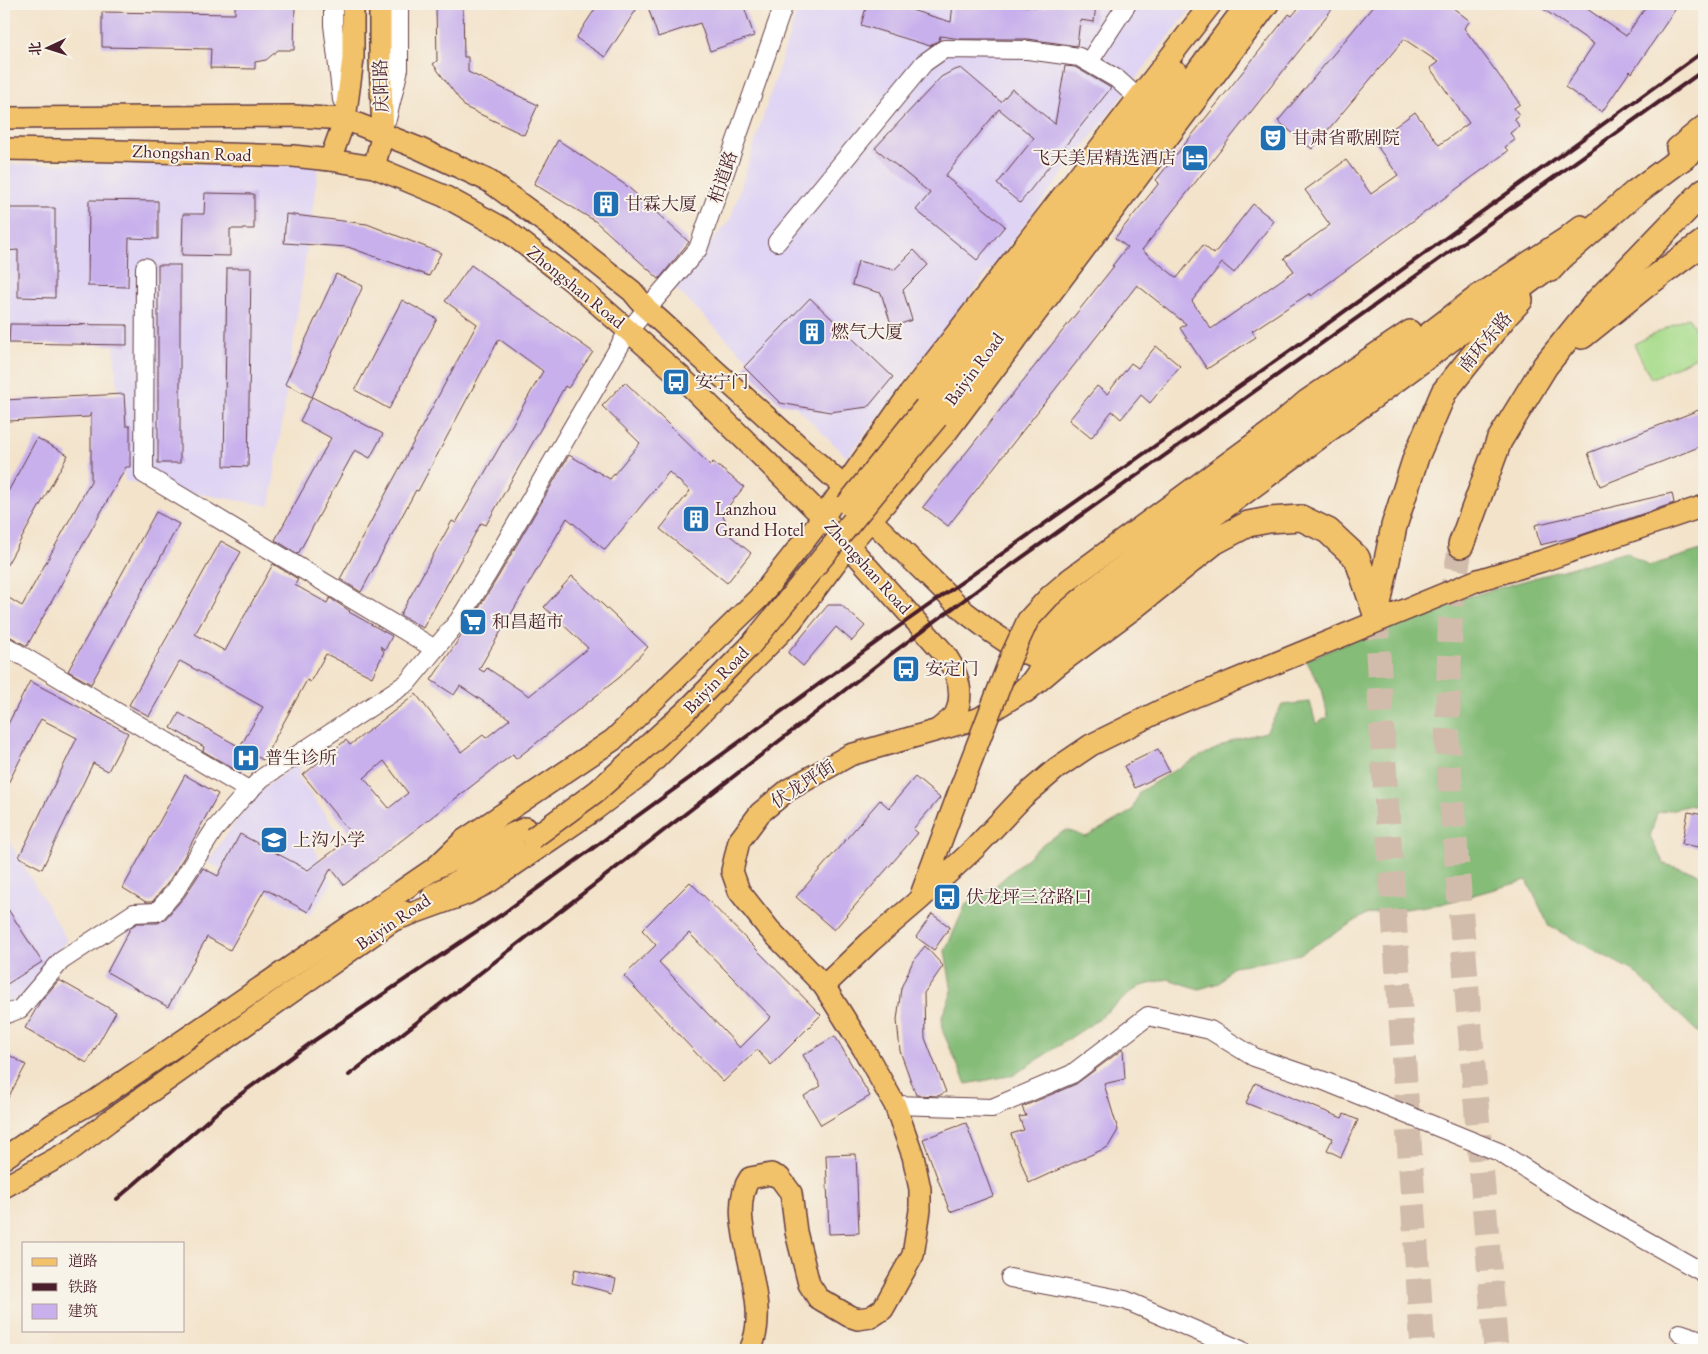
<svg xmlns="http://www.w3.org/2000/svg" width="1708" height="1354" font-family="'EB Garamond','Noto Serif SC',serif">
<rect width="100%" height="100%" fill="#f7f3e8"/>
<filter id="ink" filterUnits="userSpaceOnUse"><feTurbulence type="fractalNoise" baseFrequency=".02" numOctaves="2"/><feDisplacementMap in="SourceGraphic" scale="10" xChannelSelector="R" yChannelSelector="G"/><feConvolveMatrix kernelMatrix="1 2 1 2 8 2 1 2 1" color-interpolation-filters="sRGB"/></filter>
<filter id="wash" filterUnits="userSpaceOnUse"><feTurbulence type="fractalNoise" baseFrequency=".0096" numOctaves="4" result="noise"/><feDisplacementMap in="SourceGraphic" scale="20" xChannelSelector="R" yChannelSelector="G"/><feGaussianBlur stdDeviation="1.12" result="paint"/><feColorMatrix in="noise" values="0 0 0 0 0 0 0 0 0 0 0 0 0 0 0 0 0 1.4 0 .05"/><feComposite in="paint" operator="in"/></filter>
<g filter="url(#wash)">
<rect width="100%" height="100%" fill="#f3e3cb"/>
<g fill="#dfd4f4">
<polygon points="799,4 1195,4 1133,82 847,457 672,285 730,221"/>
<polygon points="4,164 319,164 270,506 125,481 112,325 4,324"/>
<polygon points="302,759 298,777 339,833 314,848 332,883 310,915 207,862 240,816 261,791"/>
<polygon points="4,832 67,940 24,997 4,1002"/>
</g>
<polygon fill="#a7dc8c" stroke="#787e5c" points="1689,317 1704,348 1704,353 1651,379 1634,344"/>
<polygon fill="#85bc78" stroke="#686e52" points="1704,549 1704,802 1657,813 1650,837 1664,864 1704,875 1704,1038 1633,971 1549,926 1527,880 1441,904 1367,914 1300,954 1263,962 1233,966 1219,983 1199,989 1168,979 1138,987 1090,1025 1014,1075 966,1084 943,1032 942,1016 952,992 945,951 966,904 994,887 1045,842 1067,830 1086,837 1132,811 1139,792 1168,774 1199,757 1237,739 1266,732 1282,705 1310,702 1316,724 1328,717 1322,689 1306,660 1406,619 1467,597 1626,552 1649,566"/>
<g id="blocks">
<g fill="#c8b0ec" fill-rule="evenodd">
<polygon points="235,4 295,4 294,50 278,50 266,60 255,62 255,69 210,68 211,49 102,47 102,12 235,14"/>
<polygon points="436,4 463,4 464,57 468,57 468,72 538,105 524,135 465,107 433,64 437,61"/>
<polygon points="593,4 640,4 605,57 576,38 595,9"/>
<polygon points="647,4 743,4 754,36 710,51 700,23 658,37"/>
<polygon points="867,4 891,4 951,22 953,4 1007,4 1046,8 1047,4 1096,4 1094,22 1080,20 1077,46 1028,39 961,39 940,36 939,40 930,46 861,25"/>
<polygon points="1302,4 1336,4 1142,250 1177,278 1203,245 1214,254 1253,204 1274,221 1234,273 1222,263 1192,301 1211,329 1294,271 1284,258 1330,225 1305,190 1346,160 1371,194 1398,175 1374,142 1415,112 1439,145 1469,123 1430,68 1438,62 1404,39 1312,149 1278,121 1375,4 1448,4 1470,21 1464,28 1520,104 1514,108 1519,115 1514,118 1519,126 1510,133 1515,140 1505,147 1508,151 1311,296 1310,293 1252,331 1256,337 1207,369 1180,328 1186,324 1137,285 948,526 923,507 1114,266 1112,266 1127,247 1115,238 1159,183 1156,180 1289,14 1292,16"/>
<polygon points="1536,4 1580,4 1626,36 1648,4 1679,4 1632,73 1630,71 1602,112 1565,87 1594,44"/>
<polygon points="1065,66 1075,67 1111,88 1020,203 997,184 1034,138 999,109 945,176 1005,226 977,260 916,210 930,193 875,148 941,77 952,71 961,68 1001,102 1012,89 1055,124"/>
<polygon points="558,140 627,186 689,242 659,279 595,221 534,184"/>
<polygon points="205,193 254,194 254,229 230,229 230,256 182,255 183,214 204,214"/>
<polygon points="89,200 158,201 158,239 129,238 128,287 88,286"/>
<polygon points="4,208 55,208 55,298 18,297 18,250 4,251"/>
<polygon points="286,214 367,224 441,253 429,276 348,247 284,243"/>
<polygon points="914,250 928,265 903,290 912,320 892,327 881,293 852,285 858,261 894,270"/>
<rect x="158" y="265" width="22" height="198"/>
<polygon points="471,265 593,352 568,388 565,386 486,525 481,523 423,628 400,615 452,521 456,523 543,371 499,339 418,491 416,490 361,592 340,579 477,324 445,301"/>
<polygon points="227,268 251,268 248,467 224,466"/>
<polygon points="336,274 363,286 312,397 285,384"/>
<polygon points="810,298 893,377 868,407 830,412 780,403 744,367"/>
<polygon points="402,300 437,319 389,409 355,390"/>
<polygon points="10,324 127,325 127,345 9,343"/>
<polygon points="1156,346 1180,366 1150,403 1141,395 1121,419 1112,411 1091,438 1069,420 1097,386 1107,394 1131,363 1138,368"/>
<path d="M625,382L710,465L713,462L744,487L722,514L727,523V533L751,553L727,583L660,529L690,491L669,472L605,550L567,518L479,669L484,672L487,668L529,696L588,648L544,607L572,576L648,647L620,677L516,759L513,754L344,885L331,868L308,912L265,889L230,950L207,937L168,1007L107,972L131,927L137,923H158L165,919L185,896L203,868L218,876L240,834L308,870L353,836L303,775L346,740L350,745L416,694L461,752L483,735L486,738L510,719L460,686L454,695L431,680L468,626L498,577L569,455L610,479L640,443L602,406ZM384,761L408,793L389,808L364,778Z"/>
<polygon points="124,394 126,426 130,426 130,467 126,467 27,646 9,636 4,634 4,595 22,606 91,481 91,413 89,417 8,421 8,416 4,416 4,400"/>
<polygon points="312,397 383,434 370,458 355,450 298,554 275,540 331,438 300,421"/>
<polygon points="1704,408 1704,445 1600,486 1588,453"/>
<polygon points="37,438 68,455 4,570 4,499"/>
<polygon points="1672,493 1674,503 1578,536 1540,545 1535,525"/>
<polygon points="156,512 179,524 91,684 68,671"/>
<polygon points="221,541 241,552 195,634 225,651 273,564 298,579 295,585 327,603 330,598 350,611 349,612 392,636 385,650 380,646 384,652 372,677 326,654 310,682 307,680 263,760 252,754 241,773 203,751 204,747 171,728 179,713 240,747 263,707 180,661 149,716 129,705"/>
<polygon points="828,605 841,605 865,626 852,641 836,627 803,666 788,653"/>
<polygon points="30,681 128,733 108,771 93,763 42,869 19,857 77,738 41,719 4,791 4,732"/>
<polygon points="1158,749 1169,771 1135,788 1124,766"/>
<polygon points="185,775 218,794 184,857 167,884 152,902 146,902 123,888"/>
<polygon points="915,777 940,798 913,829 918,833 834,930 796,897 880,800 889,808"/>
<polygon points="1688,812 1704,815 1704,848 1682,844"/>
<path d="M690,882L821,1015L771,1065L757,1050L723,1082L624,976L656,945L642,930ZM689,933L771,1017L740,1048L659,962Z"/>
<polygon points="4,903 42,962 4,986"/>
<polygon points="932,914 950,927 934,950 916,937"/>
<polygon points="925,946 943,966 924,993 925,1038 946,1092 938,1096 916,1095 900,1051 897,1020 901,988 913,961"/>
<polygon points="59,980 116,1012 87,1063 25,1028 40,1002"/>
<polygon points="835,1036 870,1096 821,1125 804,1096 821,1086 803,1055"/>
<polygon points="1123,1049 1125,1079 1104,1084 1118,1130 1108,1147 1029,1183 1011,1134 1024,1130 1019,1117 1026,1116 1022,1107 1076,1084"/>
<polygon points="4,1052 26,1065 4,1105"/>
<polygon points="1255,1083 1342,1118 1344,1114 1358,1120 1341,1157 1327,1150 1333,1138 1246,1103"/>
<polygon points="966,1123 993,1196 950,1212 923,1139"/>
<polygon points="856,1154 859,1233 829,1234 826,1155"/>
<polygon points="575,1269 616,1279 613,1293 572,1283"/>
</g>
</g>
</g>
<g filter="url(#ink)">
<use href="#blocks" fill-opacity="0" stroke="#633c43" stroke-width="1"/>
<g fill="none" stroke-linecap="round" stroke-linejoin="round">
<g stroke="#d1bcab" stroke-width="25" stroke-dasharray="25 12" stroke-linecap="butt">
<polyline points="1461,545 1451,599 1447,744 1496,1350"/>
<polyline points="1376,614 1383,751 1423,1350"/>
</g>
<g stroke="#633c43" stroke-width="20">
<g id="minor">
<polyline points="333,4 333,25 342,100"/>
<polyline points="1089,62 1127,4"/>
<polyline points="387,119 399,69 399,4"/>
<polyline points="777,242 924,63 944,49 1028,50 1079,57 1117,79 1138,98"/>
<polyline points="145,267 144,474 435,649"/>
<polyline points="4,645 250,791"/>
<polyline points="4,1015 20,1009 61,961 134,913 157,912 176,890 214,830 242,798 262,778 407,683 459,620 489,571 629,330 698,249 784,4"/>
<polyline points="895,1105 992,1108 1072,1074 1148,1016 1210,1030 1254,1057 1324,1081 1499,1152 1576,1201 1704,1273"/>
<polyline points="1010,1278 1125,1300 1241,1350"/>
<polyline points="1680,1333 1704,1341"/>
</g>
</g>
<g stroke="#633c43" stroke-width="24">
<g id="major">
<path d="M4,118L294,116L345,119L418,148L489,181L546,223L632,291L647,309L844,487L871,520L965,612L990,631L1020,651L1041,659L1042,667L1025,690L980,718L850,755L788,790L760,813L739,841L732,871L739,891L769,929L824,986L863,1048L895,1105L913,1156L920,1189V1210L916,1236L913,1255L883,1309L871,1317L858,1319L849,1316L818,1298L809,1284L796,1232L791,1193L780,1178L771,1174L750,1178C721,1219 776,1298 750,1350"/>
<polyline points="1677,148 1704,126"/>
<path d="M4,149L118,151L293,156L330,160L374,167L444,196L506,230L572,281L681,377L823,517L944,653C956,670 965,692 956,713C953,719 944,724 939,729"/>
<polyline points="330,160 345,119 353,59 353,4"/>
<polyline points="374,167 383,134 380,60 380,4"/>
<polyline points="925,407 1177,72"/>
<polyline points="937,418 1247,4"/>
<polyline points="1070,579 1270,432 1306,401 1410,331"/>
<polyline points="1020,651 1036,632 1480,294 1566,238 1581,226"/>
<polyline points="435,868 464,840 613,740 759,598 823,517 908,396 1211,4"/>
<polyline points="433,895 515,848"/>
<polyline points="921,895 961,787"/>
<polyline points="394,920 466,894 489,882 594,810 639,776 791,622 848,546 946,433 1268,4"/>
<polyline points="824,986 870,942 919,900 975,848 1023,797 1057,768 1091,745 1162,710 1478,580 1542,561 1704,506"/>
<polyline points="4,1158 55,1123 95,1101 435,868 526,828"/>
<polyline points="4,1187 68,1152 109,1121 405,912"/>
</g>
</g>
<g stroke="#633c43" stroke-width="28">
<g id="highway">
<polyline points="1550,269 1561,257 1636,192 1704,142"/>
<polyline points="1582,336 1643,287 1704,242"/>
<polyline points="1461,545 1499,441 1545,366 1595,304 1704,191"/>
<polyline points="1376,614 1394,526 1416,457 1444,392 1505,316 1520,300"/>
<polyline points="1020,651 1048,643 1078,626 1140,571 1220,509 1561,257"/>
<polyline points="1025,690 1057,663 1134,606 1214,542 1248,524 1269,520 1301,518 1328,531 1357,558 1376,614"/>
</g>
</g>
<use href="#minor" stroke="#fff" stroke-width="18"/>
<use href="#major" stroke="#f2c26a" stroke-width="21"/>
<use href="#highway" stroke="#f2c26a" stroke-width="25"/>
<g stroke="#4a1f2b" stroke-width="4">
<polyline points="349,1075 895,651 1003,571 1704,70"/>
<polyline points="117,1199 223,1107 312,1042 501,915 881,639 1291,350 1704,51"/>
</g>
<g stroke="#633c43" stroke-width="24" stroke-linecap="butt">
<g id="major-bridge">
<polyline points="847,504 925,407"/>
<polyline points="961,787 1011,657 1028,620 1049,597 1070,579"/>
<polyline points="533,838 597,791 686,711 749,647 937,418"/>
</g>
</g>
<use href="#major-bridge" stroke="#f2c26a" stroke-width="21"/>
</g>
</g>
<defs>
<g id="theatre-square" transform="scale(1.4375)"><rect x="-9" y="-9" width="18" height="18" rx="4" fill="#1f6fb2" stroke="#f7f3e8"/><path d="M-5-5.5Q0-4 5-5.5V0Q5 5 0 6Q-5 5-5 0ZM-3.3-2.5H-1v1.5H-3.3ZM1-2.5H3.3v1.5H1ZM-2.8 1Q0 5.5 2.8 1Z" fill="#fff"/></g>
<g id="hotel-square" transform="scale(1.4375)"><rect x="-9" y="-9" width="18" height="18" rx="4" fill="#1f6fb2" stroke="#f7f3e8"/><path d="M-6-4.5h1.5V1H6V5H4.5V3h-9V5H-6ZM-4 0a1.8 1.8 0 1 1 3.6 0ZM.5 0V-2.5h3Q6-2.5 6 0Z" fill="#fff"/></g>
<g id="building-square" transform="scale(1.4375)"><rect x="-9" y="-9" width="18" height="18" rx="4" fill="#1f6fb2" stroke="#f7f3e8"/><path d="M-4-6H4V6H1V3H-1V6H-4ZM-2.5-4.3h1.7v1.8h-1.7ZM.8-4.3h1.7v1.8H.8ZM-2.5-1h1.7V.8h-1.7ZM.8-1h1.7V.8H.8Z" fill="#fff"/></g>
<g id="bus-square" transform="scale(1.4375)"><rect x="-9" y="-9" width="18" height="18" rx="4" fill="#1f6fb2" stroke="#f7f3e8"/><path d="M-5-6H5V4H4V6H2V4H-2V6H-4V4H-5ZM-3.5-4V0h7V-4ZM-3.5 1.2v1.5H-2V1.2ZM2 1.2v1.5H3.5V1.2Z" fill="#fff"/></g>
<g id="supermarket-square" transform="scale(1.4375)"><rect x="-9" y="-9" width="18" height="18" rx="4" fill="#1f6fb2" stroke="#f7f3e8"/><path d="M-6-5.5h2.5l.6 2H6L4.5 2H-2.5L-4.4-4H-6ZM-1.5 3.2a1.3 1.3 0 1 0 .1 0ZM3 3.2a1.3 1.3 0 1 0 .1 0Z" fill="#fff"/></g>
<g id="hospital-square" transform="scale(1.4375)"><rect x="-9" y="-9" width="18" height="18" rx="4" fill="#1f6fb2" stroke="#f7f3e8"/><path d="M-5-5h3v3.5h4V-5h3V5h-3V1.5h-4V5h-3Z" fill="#fff"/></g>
<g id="school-square" transform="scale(1.4375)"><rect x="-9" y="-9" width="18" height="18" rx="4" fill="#1f6fb2" stroke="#f7f3e8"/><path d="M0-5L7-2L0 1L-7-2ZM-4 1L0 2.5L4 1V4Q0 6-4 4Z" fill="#fff"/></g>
</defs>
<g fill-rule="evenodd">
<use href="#theatre-square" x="1273" y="138"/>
<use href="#hotel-square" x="1195" y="158"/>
<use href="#building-square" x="606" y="204"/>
<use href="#building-square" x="812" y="332"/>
<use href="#bus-square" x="676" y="382"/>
<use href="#building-square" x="696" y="519"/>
<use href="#supermarket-square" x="473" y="622"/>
<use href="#bus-square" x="906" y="669"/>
<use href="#hospital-square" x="246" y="758"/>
<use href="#school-square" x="274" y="840"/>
<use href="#bus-square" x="947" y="897"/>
</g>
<g text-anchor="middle" stroke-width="4" stroke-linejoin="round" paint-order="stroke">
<g font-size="18" fill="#4a1f2b" stroke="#f7f3e8">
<text transform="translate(381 86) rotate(-92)" y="6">庆阳路</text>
<text transform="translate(192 153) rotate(2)" y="6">Zhongshan Road</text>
<text transform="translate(723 177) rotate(-71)" y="6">柏道路</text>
<text transform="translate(576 287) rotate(39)" y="6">Zhongshan Road</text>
<text transform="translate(1485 342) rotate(-50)" y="6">南环东路</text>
<text transform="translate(974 369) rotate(-53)" y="6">Baiyin Road</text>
<text transform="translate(868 567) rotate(48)" y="6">Zhongshan Road</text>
<text transform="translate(716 680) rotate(-46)" y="6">Baiyin Road</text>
<text transform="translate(803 784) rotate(-33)" y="6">伏龙坪街</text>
<text transform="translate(393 922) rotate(-34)" y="6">Baiyin Road</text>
</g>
<g font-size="18" fill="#4a1f2b" stroke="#f7f3e8" text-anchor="start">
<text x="1292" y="144">甘肃省歌剧院</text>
<text x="1176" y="164" text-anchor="end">飞天美居精选酒店</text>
<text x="625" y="210">甘霖大厦</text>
<text x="831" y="338">燃气大厦</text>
<text x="695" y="388">安宁门</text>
<text x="715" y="515">Lanzhou<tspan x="715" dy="21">Grand Hotel</tspan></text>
<text x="492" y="628">和昌超市</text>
<text x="925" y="675">安定门</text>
<text x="265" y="764">普生诊所</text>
<text x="293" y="846">上沟小学</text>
<text x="966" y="903">伏龙坪三岔路口</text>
</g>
</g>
<rect width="1708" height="1354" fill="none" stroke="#f7f3e8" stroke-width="20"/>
<rect x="22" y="1242" width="162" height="90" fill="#f7f3e8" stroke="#b29e9c"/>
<rect x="32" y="1258" width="25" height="8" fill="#f2c26a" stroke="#b29e9c"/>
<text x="68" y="1266" font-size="15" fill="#4a1f2b">道路</text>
<rect x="32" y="1283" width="25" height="8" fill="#4a1f2b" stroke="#b29e9c"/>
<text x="68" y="1292" font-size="15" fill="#4a1f2b">铁路</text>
<rect x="32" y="1304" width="25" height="15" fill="#c8b0ec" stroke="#b29e9c"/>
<text x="68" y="1316" font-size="15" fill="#4a1f2b">建筑</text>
<g transform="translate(48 48) rotate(266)" stroke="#f7f3e8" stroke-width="4" paint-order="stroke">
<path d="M0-4L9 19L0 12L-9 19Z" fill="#4a1f2b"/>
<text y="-8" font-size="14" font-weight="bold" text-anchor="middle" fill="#4a1f2b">北</text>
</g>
</svg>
